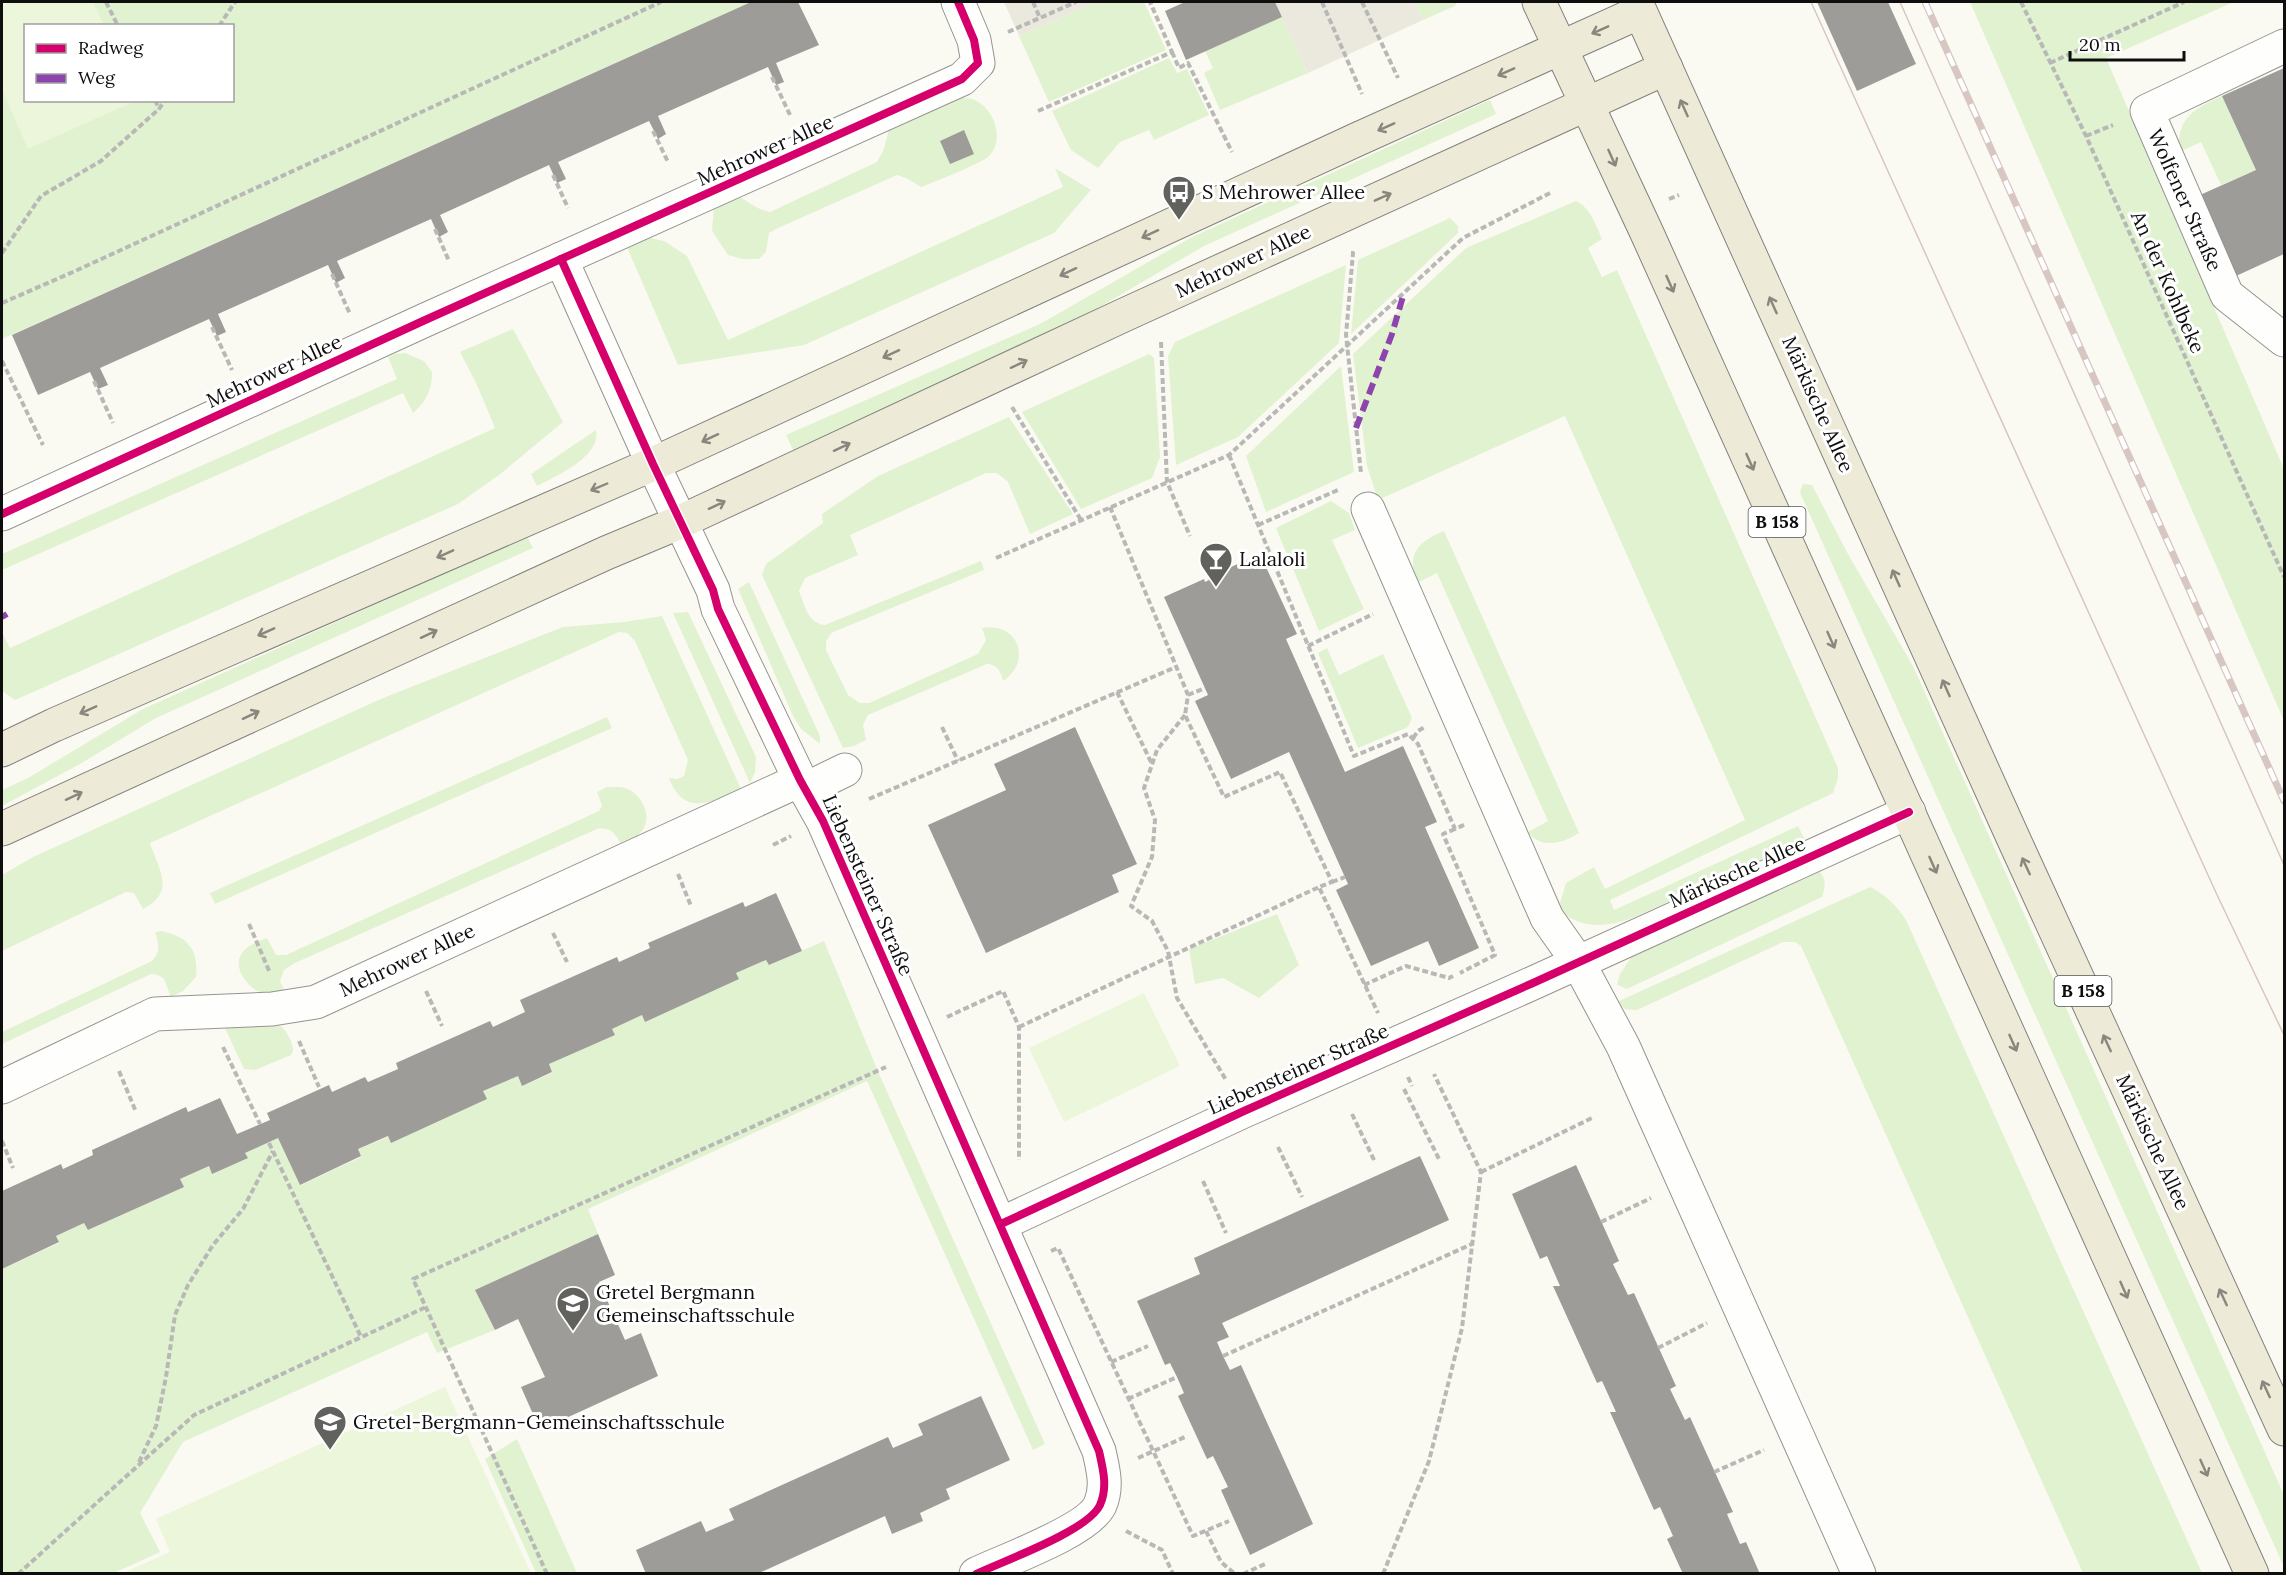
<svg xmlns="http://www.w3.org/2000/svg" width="2286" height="1575" font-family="Lora,serif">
<rect width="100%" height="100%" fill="#fbfaf2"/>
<g fill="#e1f2d1" fill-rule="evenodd">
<path d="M2,2H751L2,339ZM26,26H232V100H26Z"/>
<polygon points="1096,2 1144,2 1166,50 1049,102 1019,36"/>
<polygon points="1414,2 1457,2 1455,6 1423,20"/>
<polygon points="1970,2 2234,2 2106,58 2284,469 2284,721"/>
<polygon points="1282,17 1308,73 1220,110 1204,73 1213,68 1205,51"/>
<polygon points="1169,58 1177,73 1187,69 1209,115 1154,140 1149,130 1120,142 1098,168 1071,150 1052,111"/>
<path d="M2222,96L2256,170L2221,185L2201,142L2179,152C2176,118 2195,108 2222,96Z"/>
<path d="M948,98C954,98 961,97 967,98C992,101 1007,138 989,156C983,163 934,182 921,187L908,179L897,175L776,229L769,233L766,252L759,259H742L728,255L712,231L714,206L735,195C748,200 756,210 770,212L877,162L884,149L890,125Z"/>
<polygon points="1490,100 1496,114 1204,246 1050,336 793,450 786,435 1040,324 1190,238"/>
<polygon points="1055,168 1091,190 1054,233 804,345 678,365 626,245 638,238 651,238 664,241 687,256 728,340 1063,187"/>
<path d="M1576,201C1591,209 1595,223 1602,239L1588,248L1602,277L1617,270L1838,768V778L1833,793L1610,900L1614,910L1798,826L1806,842L1627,920C1606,927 1582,928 1563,913L1560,903L1566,883L1594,867L1605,889L1745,820L1565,416L1378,500L1367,466L1353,354L1466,248Z"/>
<polygon points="1450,218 1458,226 1458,233 1351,334 1358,260"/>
<polygon points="1346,265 1339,343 1238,437 1176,465 1168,356 1175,342"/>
<polygon points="513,329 563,422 499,475 458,504 15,700 2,691 2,632 10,648 495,428 477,385 460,352"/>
<path d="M405,353L424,361L432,372C432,390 427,401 413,413L403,393L2,570V554L397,379L388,357L395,354Z"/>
<polygon points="1149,354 1154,358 1160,457 1152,478 1081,509 1022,412"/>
<polygon points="1341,366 1354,472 1266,512 1246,456"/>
<path d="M1009,417L1073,514L1030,534L1008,482L997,473H986L850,535L858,555L805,578L799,591C805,605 807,623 825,625L981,561L984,570L831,633L826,642V650L848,695L860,703H869L978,654L986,640L982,628C1018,621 1033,661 1003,681C1001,672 997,664 987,664L868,715L863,725L866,740L854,746L843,748L762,575L766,564L823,523L822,514L878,476Z"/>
<path d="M596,430C602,456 555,477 537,486L531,474Z"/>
<polygon points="1803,484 1812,485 1848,554 1913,666 2284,1495 2284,1567 1801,495 1800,491"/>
<polygon points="1331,501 1349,513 1355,530 1332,540 1364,609 1319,631 1276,528"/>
<path d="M1444,531L1579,833C1564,843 1541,850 1528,832L1548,821L1437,573L1417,583C1406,553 1418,542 1444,531Z"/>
<polygon points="527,536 533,548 156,718 80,764 2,806 2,790 28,778 143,709"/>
<polygon points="749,582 820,736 820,744 801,729 793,716 738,589"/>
<polygon points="688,612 756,757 755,772 750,783 673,613"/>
<path d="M662,616L741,789C713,802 684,818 669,778L677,779L684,776L688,760L635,641L627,633L619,632L150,843C158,868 177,892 143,909L134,893L126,892L2,951V875L33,857L383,698L563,627L624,622Z"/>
<polygon points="1327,648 1339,675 1383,654 1412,718 1408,727 1358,748 1318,653"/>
<polygon points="607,717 612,728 215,904 210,893"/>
<path d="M607,787C615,787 623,786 630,790C645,799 654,822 638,835C634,838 626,840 620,843C615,832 609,827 597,829L295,963L284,970L280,981L284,990C278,993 267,995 260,992C249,988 234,970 240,957C244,946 257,942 267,938L276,955H286L599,811L602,806L597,792Z"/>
<path d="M1820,872C1827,880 1825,887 1822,897L1627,989L1617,985L1620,974L1632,956Z"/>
<path d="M1870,887C1886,895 1896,905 1906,920L2202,1573H2083L1801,946L1795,942H1783L1637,1010C1629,1010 1621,1010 1619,1001Z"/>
<polygon points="1277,914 1299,965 1259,998 1223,978 1195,984 1189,949"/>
<path d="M161,931C187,936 199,949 196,977L183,991L171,997L164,979L158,975L151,974L2,1044V1032L152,961C161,951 159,944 155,932Z"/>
<polygon points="824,941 880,1076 1045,1444 1033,1450 867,1081 588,1209 598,1234 476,1290 495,1330 437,1353 427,1332 183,1442 140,1513 160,1552 114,1573 2,1573 2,1269 59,1243 56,1236 84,1223 89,1230 183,1187 180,1179 209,1166 212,1173 247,1157 245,1153 278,1138 301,1185 361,1157 358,1149 486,1098 483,1091 518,1076 522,1086 552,1073 549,1064 614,1035 612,1029 642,1015 645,1021 738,978 736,973 766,960 770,965"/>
<path d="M281,1026C287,1031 293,1043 293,1051L291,1055L255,1070L244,1069L225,1028Z"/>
<polygon points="517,1439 577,1573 536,1573 485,1459"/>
</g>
<g fill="#ecf6db">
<polygon points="2,2 93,2 104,25 26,26 26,100 135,101 28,149 2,90"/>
<polygon points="1144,993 1180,1066 1064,1122 1029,1048"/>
<polygon points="445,1387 531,1573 123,1573 170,1552 156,1519"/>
</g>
<g fill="#ebe9dd">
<polygon points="1004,2 1096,2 1019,36"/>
<polygon points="1275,2 1414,2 1423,20 1308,73"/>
</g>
<g fill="#9e9c98">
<polygon points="751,2 798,2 819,45 776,63 784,82 776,85 768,67 658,116 666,134 658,139 649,121 558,162 566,179 557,183 549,165 440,215 448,232 439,237 431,219 337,261 345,278 336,283 328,265 218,314 226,332 217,336 209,319 100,368 108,385 98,389 90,372 38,395 12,335"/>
<polygon points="1185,2 1275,2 1282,17 1186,60 1165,11"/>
<polygon points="1817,2 1888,2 1916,64 1857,91"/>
<polygon points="2284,68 2284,254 2236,276 2200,195 2256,170 2222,96"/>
<polygon points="964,130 974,154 950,164 940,141"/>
<polygon points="1260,554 1297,634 1286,639 1345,772 1403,746 1437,822 1425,827 1479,948 1439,966 1428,941 1371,966 1336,890 1348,884 1289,752 1231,779 1195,701 1208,695 1164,597 1204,579 1205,582 1209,580 1207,574 1216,570 1218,575 1223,574 1222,571"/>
<polygon points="1075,727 1137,864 1112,875 1119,892 986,953 928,825 1006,790 994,764"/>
<polygon points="776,893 802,951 769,965 766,960 736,973 739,979 645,1022 642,1015 612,1029 615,1035 549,1064 552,1072 522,1086 518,1076 483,1091 487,1099 391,1143 388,1136 358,1149 361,1156 300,1185 278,1138 245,1153 248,1158 212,1174 209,1166 180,1179 184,1187 88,1230 84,1223 56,1236 59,1242 2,1269 2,1191 61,1164 63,1169 93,1155 92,1150 186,1107 188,1112 220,1098 237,1134 270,1120 267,1113 329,1085 332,1092 365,1077 368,1082 398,1069 396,1063 490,1021 493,1027 525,1012 520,1000 617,957 619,962 650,948 648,943 743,902 745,907"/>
<polygon points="1420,1156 1449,1220 1222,1323 1229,1337 1217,1342 1223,1356 1230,1370 1241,1365 1313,1524 1250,1555 1221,1490 1228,1487 1213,1456 1207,1459 1178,1396 1184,1393 1177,1377 1170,1363 1165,1365 1137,1301 1200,1274 1194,1258"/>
<polygon points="1576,1165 1619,1261 1613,1264 1628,1295 1634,1293 1676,1386 1670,1389 1685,1420 1690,1417 1733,1512 1727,1514 1740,1544 1746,1542 1760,1574 1683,1574 1667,1539 1673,1536 1660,1507 1654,1510 1610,1412 1616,1412 1602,1381 1597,1383 1553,1286 1560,1286 1547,1256 1540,1259 1512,1194"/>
<polygon points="598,1234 615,1275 599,1282 625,1340 641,1333 658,1376 540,1430 521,1387 545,1377 518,1319 495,1330 475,1290"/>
<polygon points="981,1396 1010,1460 946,1489 950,1499 920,1513 923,1521 892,1534 885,1516 757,1574 646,1574 636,1550 701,1521 706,1532 734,1520 729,1509 888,1437 893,1448 923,1435 918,1424"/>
</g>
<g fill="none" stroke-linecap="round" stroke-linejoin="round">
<g stroke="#959491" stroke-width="35">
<g id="minor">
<polyline points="2284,46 2147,111 2227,295 2284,340"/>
<path d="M561,259L653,464L713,590L718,609L800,780L823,821L1099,1451C1103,1469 1108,1487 1100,1505C1088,1531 1003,1561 976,1574"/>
<polyline points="1368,509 1547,918 1578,962 1623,1046 1859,1574"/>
<polyline points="2,514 423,321 962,79 978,63 974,40 958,2"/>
<polyline points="806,789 845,770"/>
<polyline points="2,1087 155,1014 272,1009 316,1002 800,780"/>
<polyline points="1001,1224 1244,1111 1533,983 1909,812"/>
</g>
</g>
<g stroke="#82827e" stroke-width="35">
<g id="major">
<polyline points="1539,2 1646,231 2252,1574"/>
<polyline points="1636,2 2015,842 2284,1429"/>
<polyline points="2,750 54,725 653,464 1358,139 1640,12"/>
<polyline points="2,829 606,553 680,522 1124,315 1666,68"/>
</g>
</g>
<g stroke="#b8b8b6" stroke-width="4" stroke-dasharray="6 3" stroke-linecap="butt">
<polyline points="106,2 118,26"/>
<polyline points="1033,2 1040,18"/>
<polyline points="1322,2 1362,94"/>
<polyline points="1362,2 1398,78"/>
<polyline points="2021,2 2086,136 2284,577"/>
<polyline points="219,26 235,2"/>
<polyline points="1008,32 1076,2"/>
<polyline points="1172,52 1179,68 1188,63 1232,152"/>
<polyline points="2050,63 2184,2"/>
<polyline points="772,77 791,117"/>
<polyline points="155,100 159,109"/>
<polyline points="1038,111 1172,52 1150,2"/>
<polyline points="653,131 668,162"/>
<polyline points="2086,136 2113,125"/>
<polyline points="553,175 568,208"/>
<polyline points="1669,199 1679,195"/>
<polyline points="435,229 449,261"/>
<polyline points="2,253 41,196 101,161 159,109 165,100"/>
<polyline points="1351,253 1353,253 1346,335 1361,473"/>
<polyline points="332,274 350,314"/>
<polyline points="2,303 73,272 661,2"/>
<polyline points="212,327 232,370"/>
<polyline points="1161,342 1167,482 1190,536"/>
<polyline points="2,361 43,445"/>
<polyline points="94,381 113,423"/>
<polyline points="1012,407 1081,520"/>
<polyline points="1229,455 1354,756 1408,734 1418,744 1455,829 1466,824"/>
<polyline points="1110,507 1188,695 1185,715 1224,797 1280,772 1332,882 1319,887 1378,1013"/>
<polyline points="1258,525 1338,490"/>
<polyline points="996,558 1229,455 1463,238 1550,193"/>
<polyline points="1308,646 1373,614"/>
<polyline points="1117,692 1152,764"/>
<polyline points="1188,695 1205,688"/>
<polyline points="1185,715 1157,750 1144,788 1155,820 1152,857 1131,906 1152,921 1168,951 1177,998 1226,1080"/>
<polyline points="942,727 958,761"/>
<polyline points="1413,738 1418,731 1425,727"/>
<polyline points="869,799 1176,667"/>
<polyline points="1455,829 1443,834 1495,955 1460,973"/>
<polyline points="773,845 791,836"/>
<polyline points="678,874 691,906"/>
<polyline points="1332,882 1345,877"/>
<polyline points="249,924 270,973"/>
<polyline points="553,933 567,962"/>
<polyline points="1364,985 1406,966 1449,978 1453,976"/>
<polyline points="426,991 442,1026"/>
<polyline points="947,1017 1003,991 1019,1027 1019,1160"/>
<polyline points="1019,1027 1319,887"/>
<polyline points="299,1041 319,1087"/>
<polyline points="223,1047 260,1124"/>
<polyline points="119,1071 136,1112"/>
<polyline points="1408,1077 1412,1086"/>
<polyline points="1404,1089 1439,1159"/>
<polyline points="1352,1114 1375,1162"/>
<polyline points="2,1141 13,1168"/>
<polyline points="269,1143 361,1337"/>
<polyline points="1278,1147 1302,1197"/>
<polyline points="1481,1172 1594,1117"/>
<polyline points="1203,1181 1226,1233"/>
<polyline points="1601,1222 1651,1198"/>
<polyline points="1051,1251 1058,1248 1193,1536 1229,1521"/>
<polyline points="1658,1348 1707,1323"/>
<polyline points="1223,1356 1472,1244"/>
<polyline points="1111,1362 1148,1346"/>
<polyline points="1128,1399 1177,1377"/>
<polyline points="1138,1458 1185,1437"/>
<polyline points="139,1462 156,1426 166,1377 175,1315 188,1285 213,1245 243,1209 273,1151"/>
<polyline points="1714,1472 1764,1450"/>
<polyline points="1126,1531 1162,1550 1173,1574"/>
<polyline points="1206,1531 1221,1562 1235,1574"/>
<polyline points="18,1574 194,1415 426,1307"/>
<polyline points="547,1574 413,1279 886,1067"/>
<polyline points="1243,1574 1265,1564"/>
<polyline points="1383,1574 1429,1461 1462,1328 1481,1172 1434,1074"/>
</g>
<use href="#minor" stroke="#fefefd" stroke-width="33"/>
<use href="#major" stroke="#edead8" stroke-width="33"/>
<g stroke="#d8c6c3" stroke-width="1.5">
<polyline points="1811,2 2218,897 2284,1035"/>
<polyline points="1900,2 2284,865"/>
</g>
<g stroke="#d8c6c3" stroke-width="7">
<polyline id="rail" points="1925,2 2284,801"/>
</g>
<use href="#rail" stroke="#fff" stroke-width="4.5" stroke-dasharray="14" stroke-linecap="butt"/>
<g stroke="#8e44ad" stroke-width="6" stroke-dasharray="12 6" stroke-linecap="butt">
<polyline points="1356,428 1392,334 1404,293"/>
<polyline points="2,617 7,614"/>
</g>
<g stroke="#fff" stroke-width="11">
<g id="cycleway">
<path d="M561,259L653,464L713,590L718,609L800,780L823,821L1099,1451C1103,1469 1108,1487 1100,1505C1088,1531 1003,1561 976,1574"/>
<polyline points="2,514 423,321 962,79 978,63 974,40 958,2"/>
<polyline points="1001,1224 1244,1111 1533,983 1909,812"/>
</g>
</g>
<use href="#cycleway" stroke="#d6006c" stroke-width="8"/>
</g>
<defs><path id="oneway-shaft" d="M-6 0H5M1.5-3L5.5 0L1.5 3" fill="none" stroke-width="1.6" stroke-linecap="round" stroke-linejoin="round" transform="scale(1.5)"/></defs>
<g stroke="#89877d">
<use href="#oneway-shaft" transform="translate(1600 30) rotate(156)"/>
<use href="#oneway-shaft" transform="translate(1506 72) rotate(156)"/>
<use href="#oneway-shaft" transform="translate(1684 108) rotate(-114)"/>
<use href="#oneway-shaft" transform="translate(1386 127) rotate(156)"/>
<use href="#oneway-shaft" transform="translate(1612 158) rotate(66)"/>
<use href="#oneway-shaft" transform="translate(1383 197) rotate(-24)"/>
<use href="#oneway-shaft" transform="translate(1150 234) rotate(155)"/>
<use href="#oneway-shaft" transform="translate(1068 272) rotate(155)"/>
<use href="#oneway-shaft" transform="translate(1670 284) rotate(66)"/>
<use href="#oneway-shaft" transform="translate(1773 305) rotate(-114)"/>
<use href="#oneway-shaft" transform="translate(891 354) rotate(155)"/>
<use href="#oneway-shaft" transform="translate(1019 364) rotate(-25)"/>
<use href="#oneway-shaft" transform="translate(710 438) rotate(155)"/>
<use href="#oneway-shaft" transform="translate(842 447) rotate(-25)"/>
<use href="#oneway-shaft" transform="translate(1750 462) rotate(66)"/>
<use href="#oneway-shaft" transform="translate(599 487) rotate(157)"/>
<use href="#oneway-shaft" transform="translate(717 505) rotate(-25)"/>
<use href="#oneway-shaft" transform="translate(445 554) rotate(156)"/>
<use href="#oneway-shaft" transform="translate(1896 578) rotate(-114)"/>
<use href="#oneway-shaft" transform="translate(266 632) rotate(156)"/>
<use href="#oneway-shaft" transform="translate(429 634) rotate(-25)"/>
<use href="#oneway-shaft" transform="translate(1831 640) rotate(66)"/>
<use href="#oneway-shaft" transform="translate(1946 688) rotate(-114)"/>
<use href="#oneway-shaft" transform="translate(88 710) rotate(156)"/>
<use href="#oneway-shaft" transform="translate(251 715) rotate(-25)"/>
<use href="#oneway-shaft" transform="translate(74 796) rotate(-25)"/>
<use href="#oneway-shaft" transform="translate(1933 865) rotate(66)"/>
<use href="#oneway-shaft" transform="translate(2026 866) rotate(-115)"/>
<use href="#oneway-shaft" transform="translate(2013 1043) rotate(66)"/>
<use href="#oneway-shaft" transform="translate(2107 1043) rotate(-115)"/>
<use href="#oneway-shaft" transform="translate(2124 1290) rotate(66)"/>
<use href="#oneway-shaft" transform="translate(2223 1297) rotate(-115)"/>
<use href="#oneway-shaft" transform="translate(2266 1389) rotate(-115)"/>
<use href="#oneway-shaft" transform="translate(2204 1468) rotate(66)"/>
</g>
<defs>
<g id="bus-pin" transform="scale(1.725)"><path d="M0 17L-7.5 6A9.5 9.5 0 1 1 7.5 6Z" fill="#61615e" stroke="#fff"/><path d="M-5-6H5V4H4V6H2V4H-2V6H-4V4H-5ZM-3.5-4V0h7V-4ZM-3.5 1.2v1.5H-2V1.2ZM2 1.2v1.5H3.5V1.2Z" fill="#fff"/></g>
<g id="bar-pin" transform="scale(1.725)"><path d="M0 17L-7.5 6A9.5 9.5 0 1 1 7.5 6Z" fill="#61615e" stroke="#fff"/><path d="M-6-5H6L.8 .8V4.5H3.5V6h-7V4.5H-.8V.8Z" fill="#fff"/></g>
<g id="school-pin" transform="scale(1.725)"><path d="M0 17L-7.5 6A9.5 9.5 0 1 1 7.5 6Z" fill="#61615e" stroke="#fff"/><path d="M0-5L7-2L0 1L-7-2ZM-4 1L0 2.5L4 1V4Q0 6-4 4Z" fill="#fff"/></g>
</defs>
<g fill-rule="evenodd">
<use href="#bus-pin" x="1179" y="192"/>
<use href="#bar-pin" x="1216" y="559"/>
<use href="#school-pin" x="573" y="1303"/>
<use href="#school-pin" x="330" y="1422"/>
</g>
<g text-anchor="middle" stroke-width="6" stroke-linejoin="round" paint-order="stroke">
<g fill="#fff" stroke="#565656" stroke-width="1.5">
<rect x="1748.5" y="507" width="57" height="30" rx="4.5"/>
<rect x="2054.5" y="976" width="57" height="30" rx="4.5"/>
</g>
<g font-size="18" font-weight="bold" fill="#0e0e0e">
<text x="1777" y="528">B 158</text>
<text x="2083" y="997">B 158</text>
</g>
<g font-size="20" fill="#0e0e0e" stroke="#fff">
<text transform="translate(765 150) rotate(-24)" y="7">Mehrower Allee</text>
<text transform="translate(2185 200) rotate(66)" y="7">Wolfener Straße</text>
<text transform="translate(1243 261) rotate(-25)" y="7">Mehrower Allee</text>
<text transform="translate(2168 282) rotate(66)" y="7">An der Kohlbeke</text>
<text transform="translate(274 371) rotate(-25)" y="7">Mehrower Allee</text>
<text transform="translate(1818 404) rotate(66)" y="7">Märkische Allee</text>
<text transform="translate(1737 872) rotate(-24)" y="7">Märkische Allee</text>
<text transform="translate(868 885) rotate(66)" y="7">Liebensteiner Straße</text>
<text transform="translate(407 960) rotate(-25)" y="7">Mehrower Allee</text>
<text transform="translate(1298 1069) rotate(-24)" y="7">Liebensteiner Straße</text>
<text transform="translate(2153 1142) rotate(65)" y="7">Märkische Allee</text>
</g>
<g font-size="20" fill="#0e0e0e" stroke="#fff" text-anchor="start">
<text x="1202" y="199">S Mehrower Allee</text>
<text x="1239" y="566">Lalaloli</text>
<text x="596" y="1299">Gretel Bergmann<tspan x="596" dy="23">Gemeinschaftsschule</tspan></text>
<text x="353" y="1429">Gretel-Bergmann-Gemeinschaftsschule</text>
</g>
</g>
<rect width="2286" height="1575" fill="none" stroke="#0e0e0e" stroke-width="6"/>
<rect x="24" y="24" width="210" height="78" fill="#ffffff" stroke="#9f9f9f" stroke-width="1.5"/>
<rect x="36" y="44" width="30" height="9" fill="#d6006c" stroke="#9f9f9f" stroke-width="1.5"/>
<text x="78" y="54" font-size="18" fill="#0e0e0e">Radweg</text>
<rect x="36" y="74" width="30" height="9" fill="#8e44ad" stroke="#9f9f9f" stroke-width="1.5"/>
<text x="78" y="84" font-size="18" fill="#0e0e0e">Weg</text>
<path d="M2070 51v9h114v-9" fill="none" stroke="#0e0e0e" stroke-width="3"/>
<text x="2079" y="51" font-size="18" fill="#0e0e0e" stroke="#ffffff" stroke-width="4.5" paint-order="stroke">20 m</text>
</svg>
